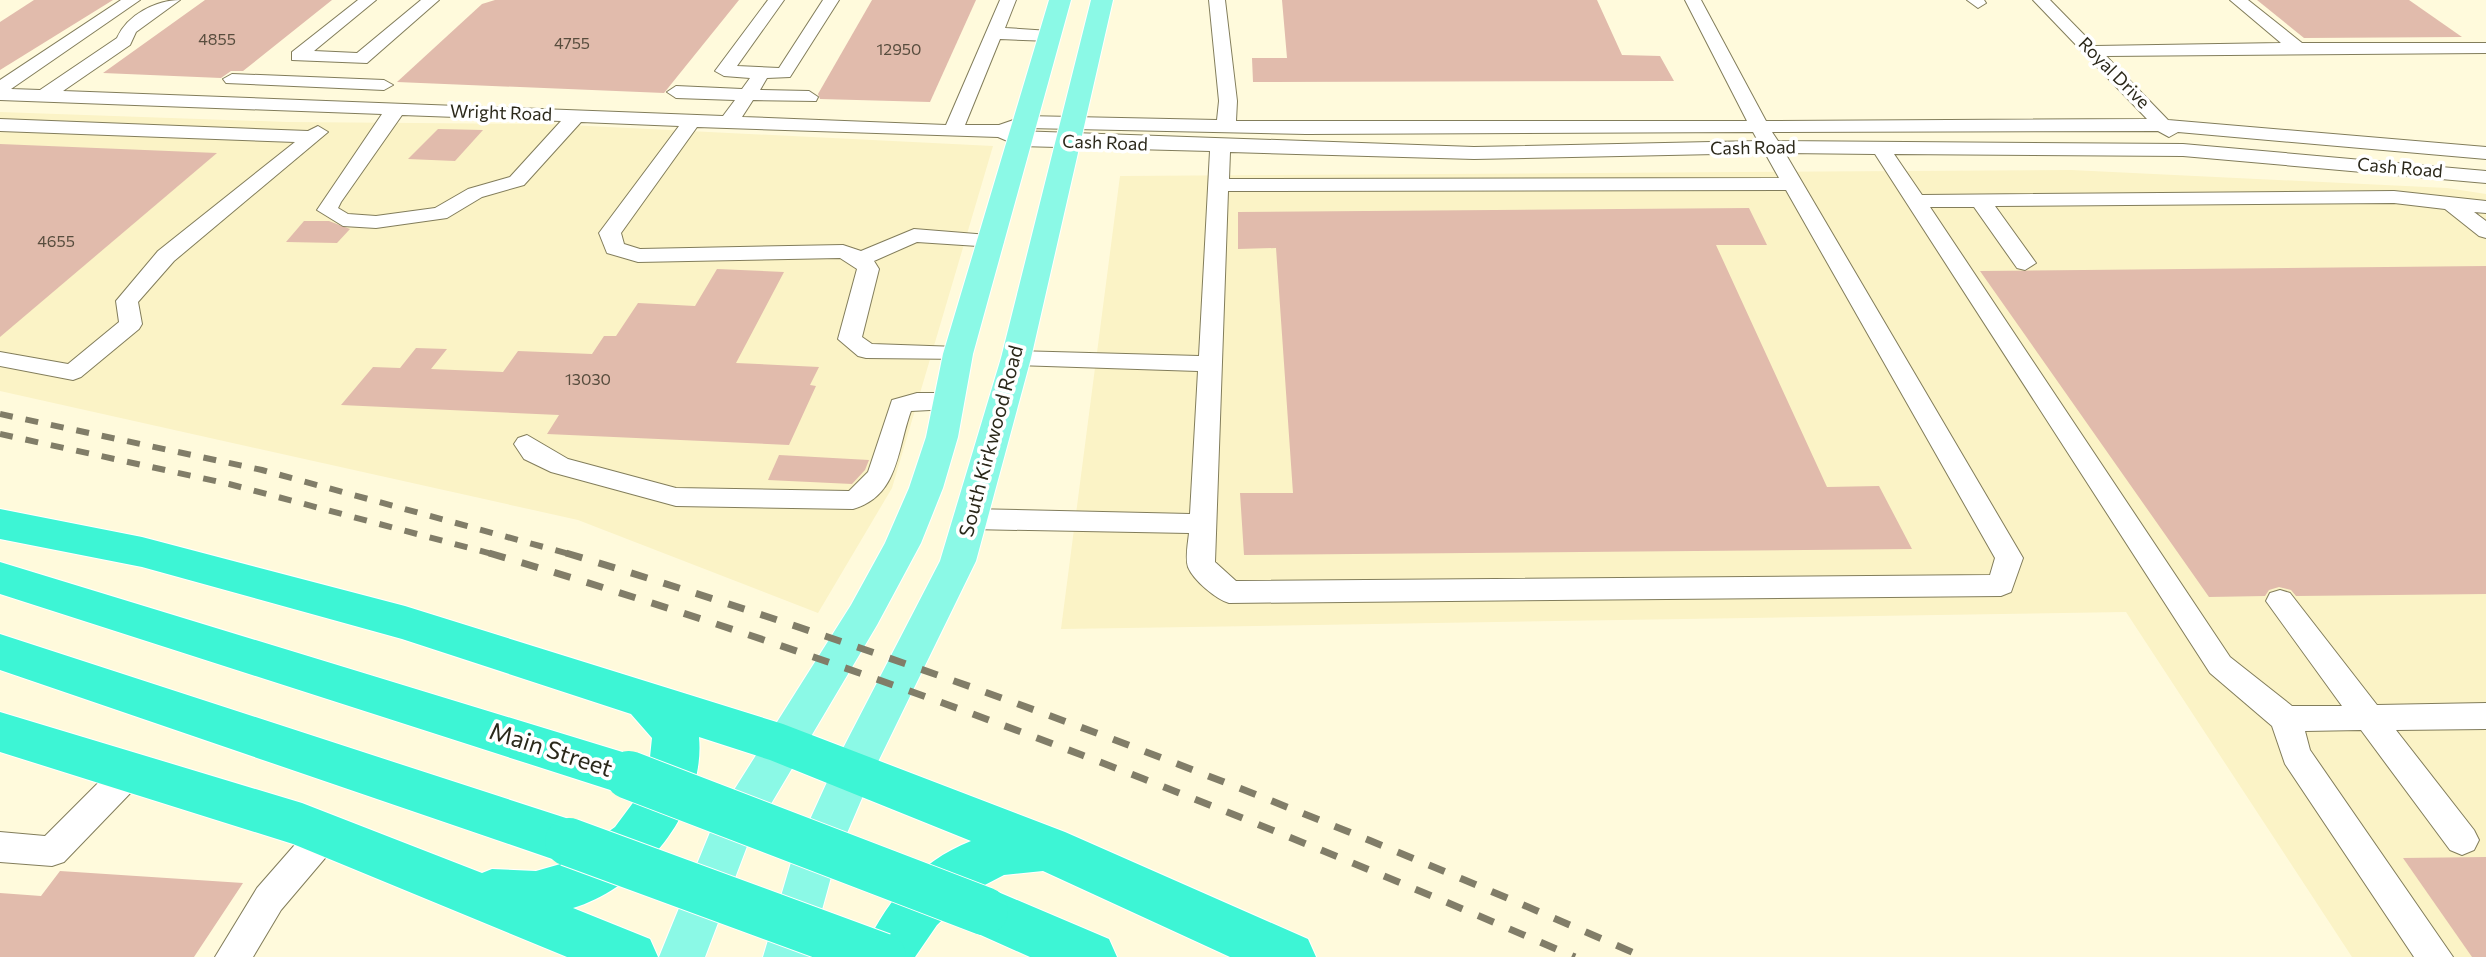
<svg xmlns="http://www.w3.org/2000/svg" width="2486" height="957" font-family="Commissioner,sans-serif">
<rect width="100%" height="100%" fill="#fffadc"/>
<g fill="#fbf3c6">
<polygon points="0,112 287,122 548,124 993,146 892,488 818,613 578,520 0,391"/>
<polygon points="2071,170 2447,188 2486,194 2486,957 2352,957 2126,612 1061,629 1120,176"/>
</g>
<g fill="#e1bbac">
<polygon points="34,0 113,0 0,70 0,22"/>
<polygon points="205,0 332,0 243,71 231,71 221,78 103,73"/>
<polygon points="495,0 739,0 664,93 397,82 482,4"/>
<polygon points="872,0 976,0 930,102 820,99 818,94"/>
<polygon points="1282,0 1597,0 1622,55 1660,56 1674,81 1253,82 1252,58 1287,58"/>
<polygon points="2257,0 2409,0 2462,37 2304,38"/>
<polygon points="438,129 483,130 455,161 408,159"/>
<polygon points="0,144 217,153 0,337"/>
<polygon points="1749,208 1767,245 1716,245 1827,487 1879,486 1912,549 1244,555 1240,493 1293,493 1276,248 1238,249 1238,212"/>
<polygon points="304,221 329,221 350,229 337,243 286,242"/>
<polygon points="2486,266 2486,594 2296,596 2291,590 2279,587 2269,590 2265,596 2209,597 1980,271"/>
<polygon points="717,269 784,272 736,363 819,367 810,385 816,386 789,445 547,434 559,415 341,405 373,367 400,368 416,348 447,349 431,369 503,372 518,351 592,354 604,336 616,336 638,303 695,306"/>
<polygon points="779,455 869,460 865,470 852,484 768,480"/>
<polygon points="2486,857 2486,957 2472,957 2403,858"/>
<polygon points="60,871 243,883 194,957 0,957 0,893 41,896"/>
</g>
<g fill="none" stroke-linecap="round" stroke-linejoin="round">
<g stroke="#827d5b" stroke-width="2">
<g id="minor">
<path d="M121,0H140L11,89L40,90L117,38C127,15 156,0 180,0L136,32L130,45L63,91L723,116L735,100L676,98L667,92L676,86L742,89L750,78L724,76L715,71L768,0H784L737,66L779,68L823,0H839L790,77L767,78L760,90L809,91L818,97L816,101L753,100L742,117L946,125L1000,0H1016L1005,28L1050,31L1059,36L1050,41L1000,39L965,125H999L1025,116L1217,120L1219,101L1209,0H1225L1237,101L1236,121H1747L1685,0H1701L1766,121L2147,119L2033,0H2050L2095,46L2281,43L2230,0H2248L2302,43H2486V53L2106,56L2168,120L2486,147V159L2178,132L2169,137L2158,131L1772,132L1778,141L2183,144L2486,171V183L2183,156L1894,154L1922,195L2394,191L2486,201V213L2474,212L2486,221V238L2479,236L2445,209L2394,203L1995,206L2036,263L2025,270L2017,268L1974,207H1930L2230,657L2292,706H2342L2266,601L2270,593L2280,590L2290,593L2377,705L2486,703V729L2396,730L2474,830L2479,840L2474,850L2462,855L2450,850L2361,730L2305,731L2310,750L2453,957H2414L2285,764L2272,726L2210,673L1875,154L1785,153L2023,558L2011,592L2001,596L1229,603C1216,599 1194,581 1188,567C1185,558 1188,543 1189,533L970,529L961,526L957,519L961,512L970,509L1190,514L1198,371L1016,365L1004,358L1016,351L1199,356L1210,151L1019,146L998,137L697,127L621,233L624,244L640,249L843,245L861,251L914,229L1001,236L1004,241L1001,246L993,247L917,242L874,261L879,269L862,337L872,344L958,347L966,349L970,354L966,359L866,358L858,356L838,339L857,269L840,258L638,262L607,253L599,233L679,126L581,122L524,185L482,197L447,218L376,228L343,226L317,210L382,114L0,100V80ZM402,115L561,121L510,177L468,189L435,208L376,216L348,214L338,208L341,202ZM1027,128L1306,134L1753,132L1758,141L1474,147L1017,131ZM1230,152L1474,159L1765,153L1779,178L1229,179ZM1786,190L1995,558L1990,575L1236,581L1215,562L1228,191Z"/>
<polygon points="358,0 376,0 314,51 357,53 421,0 439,0 367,63 292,60 292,52"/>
<polygon points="1967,0 1984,0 1986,3 1978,8"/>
<polygon points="232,74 384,80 393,85 384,90 226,83 223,79"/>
<polygon points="0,119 308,131 318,126 328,132 174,261 138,302 142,324 139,329 81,377 73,380 0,366 0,352 68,364 119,322 116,301 158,251 295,142 0,131"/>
<path d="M917,393H949L961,401L949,409L911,411C897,449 899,496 853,509L676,506L551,472L524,459L514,444L518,438L527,435L568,459L676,488L849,491L868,472L892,400Z"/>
<polygon points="130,758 141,762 146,772 141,782 64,862 52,866 0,862 0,832 45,836 119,762"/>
<polygon points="325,819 337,824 342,834 337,844 281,910 253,957 215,957 257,888 313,824"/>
</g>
</g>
<g stroke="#fff" stroke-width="2">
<g id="major">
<polygon points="1049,0 1071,0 973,354 958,437 943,488 921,543 877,625 749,841 705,957 659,957 715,820 851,605 885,543 909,488 926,437 943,354"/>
<polygon points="1091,0 1113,0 1031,358 976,561 874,770 836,859 809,957 763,957 792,859 838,758 940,561 1001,358"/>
</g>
</g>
<g stroke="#fff" stroke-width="2">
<path id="highway" d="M0,509L142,537L405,606L783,724L1065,832L1308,939L1316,957H1230L1043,871L1004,875L979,888L984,886L1109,939L1117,957H1030L965,928L957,911L962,901L937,925L915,957H861C883,905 917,862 971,841L770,760L699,737C706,810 641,888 573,908L650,939L658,957H567L293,844L0,752V712L302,803L482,873L492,869L536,871L564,863L0,670V634L569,819L587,826L594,842L615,827L641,792L629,796L0,594V562L629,754L646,760L649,767L652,738L631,714L402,639L142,567L0,539Z"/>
</g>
<use href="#minor" fill="#fff" fill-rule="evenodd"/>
<use href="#major" fill="#8bf9e6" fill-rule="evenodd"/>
<use href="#highway" fill="#3df5d5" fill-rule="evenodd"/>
<g stroke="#817d68" stroke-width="6" stroke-dasharray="13 13" stroke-linecap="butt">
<polyline points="0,414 262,470 573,555"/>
<polyline points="0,434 229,484 496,555"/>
</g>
<g stroke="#817d68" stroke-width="7" stroke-dasharray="17 17" stroke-linecap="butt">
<path d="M489,553C861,662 1220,804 1575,957"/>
<path d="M566,553C934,664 1292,802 1643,957"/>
</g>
<g stroke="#fff" stroke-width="50" stroke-linecap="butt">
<g id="highway-bridge">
<polyline points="629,775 984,911"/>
<polyline points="569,842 882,957"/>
</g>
</g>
<use href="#highway-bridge" stroke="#3df5d5" stroke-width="48"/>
</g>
<g text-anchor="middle" stroke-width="7" stroke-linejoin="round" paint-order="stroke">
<g font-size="16" fill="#584d3e">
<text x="217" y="45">4855</text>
<text x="572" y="49">4755</text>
<text x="899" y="55">12950</text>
<text x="56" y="247">4655</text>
<text x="588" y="385">13030</text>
</g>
<g font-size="18" fill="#2b281a" stroke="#fff">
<text transform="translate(2114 73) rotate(45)" y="6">Royal Drive</text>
<text transform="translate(501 113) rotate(2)" y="6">Wright Road</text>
<text transform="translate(1105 143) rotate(2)" y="6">Cash Road</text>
<text transform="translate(1753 148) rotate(-1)" y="6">Cash Road</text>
<text transform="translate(2400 168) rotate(5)" y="6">Cash Road</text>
</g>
<g font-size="20" fill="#2b281a" stroke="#fff">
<text transform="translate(991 441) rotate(-75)" y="7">South Kirkwood Road</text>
</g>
<g font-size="24" fill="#2b281a" stroke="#fff">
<text transform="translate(551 750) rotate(18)" y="8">Main Street</text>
</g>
</g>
</svg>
